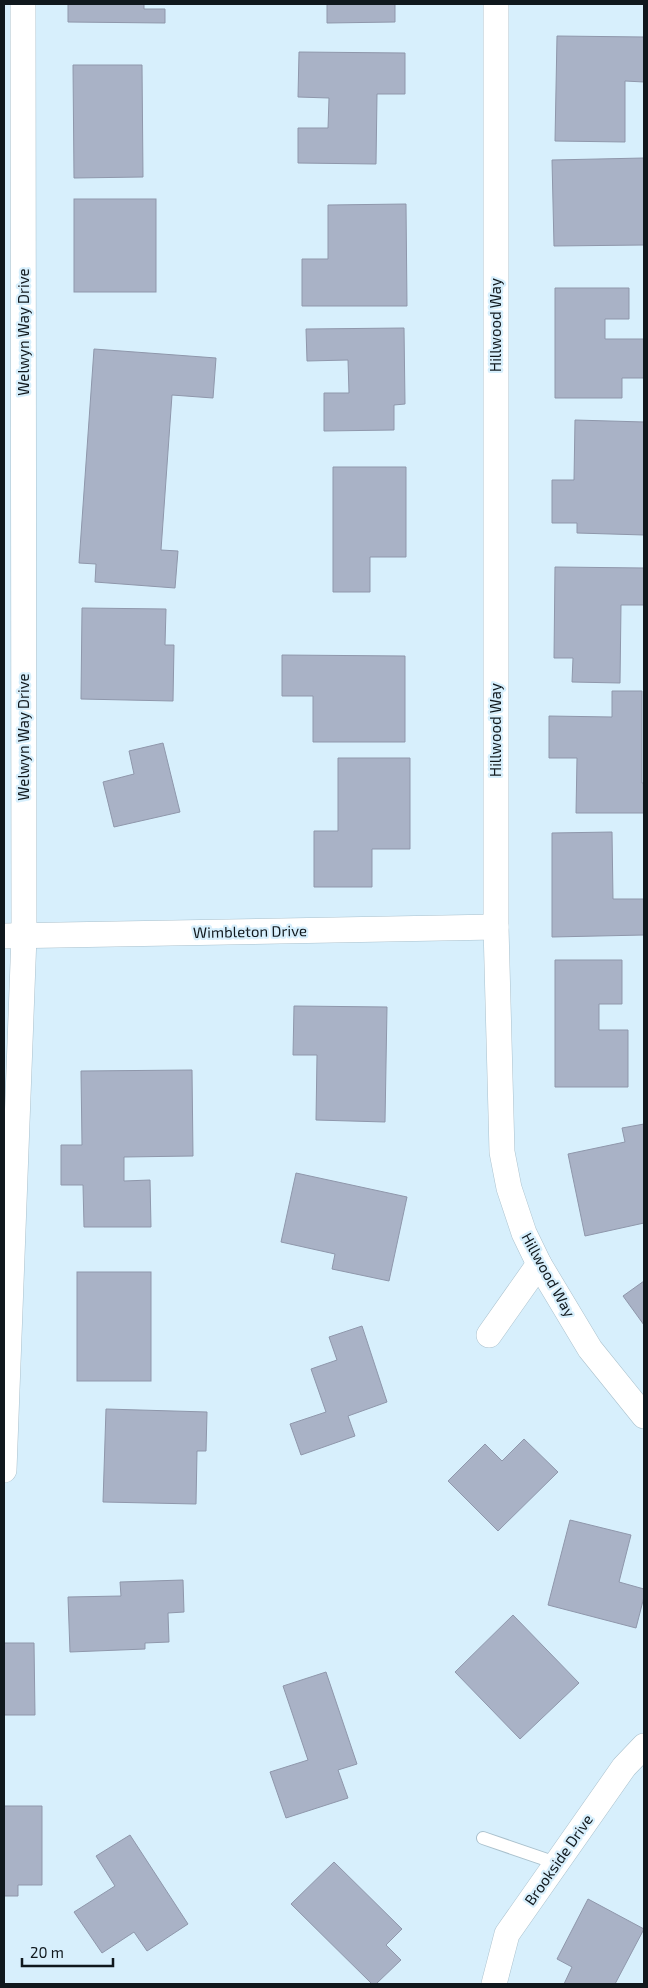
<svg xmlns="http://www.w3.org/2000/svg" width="648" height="1988" font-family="'Exo 2',sans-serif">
<rect width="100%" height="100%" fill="#d7effc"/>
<g fill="#a9b2c6" stroke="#8f97ab">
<polygon points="68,4 144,4 144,9 165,9 165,23 68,22"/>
<polygon points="327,4 395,4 395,22 327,23"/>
<polygon points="557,36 644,37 644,82 625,81 625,142 555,141"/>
<polygon points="299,52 405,53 405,94 377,94 376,164 298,163 298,128 328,128 329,98 298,97"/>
<polygon points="73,65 142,65 143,177 74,178"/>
<polygon points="644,158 644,245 554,246 552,160"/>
<rect x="74" y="199" width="82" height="93"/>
<polygon points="406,204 407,306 302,306 302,259 328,259 328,205"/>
<polygon points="555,288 629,288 629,319 605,319 605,339 644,339 644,378 622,378 622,398 555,398"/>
<polygon points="404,328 405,404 394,405 394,430 324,431 324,393 349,393 348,360 307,361 306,329"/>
<polygon points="94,349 216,358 213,398 172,395 161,550 178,551 175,588 95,582 96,564 79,563"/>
<polygon points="575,420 644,422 644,535 577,533 577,523 552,523 552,480 574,480"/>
<polygon points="333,467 406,467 406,557 370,557 370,592 333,592"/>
<polygon points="555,567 644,568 644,605 621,605 620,683 572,682 573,658 554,658"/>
<polygon points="82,608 166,609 165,645 174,645 173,701 81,699"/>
<polygon points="282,655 405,656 405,742 313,742 313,696 282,696"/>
<polygon points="612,691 642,691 642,783 644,783 644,813 576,813 577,758 549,758 549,716 612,717"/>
<polygon points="163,743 180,812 114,827 103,782 134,774 129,751"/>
<polygon points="338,758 410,758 410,849 372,849 372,887 314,887 314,831 338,831"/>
<polygon points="612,832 613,899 644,899 644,935 552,937 552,833"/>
<polygon points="555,960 622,960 622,1004 599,1004 599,1030 628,1030 628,1087 555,1087"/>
<polygon points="294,1006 387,1007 385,1122 316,1120 317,1055 293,1055"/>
<polygon points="192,1070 193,1156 124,1157 124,1181 150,1180 151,1227 84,1227 83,1185 61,1185 61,1145 82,1145 81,1071"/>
<polygon points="644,1124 644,1223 585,1236 568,1154 625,1142 622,1128"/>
<polygon points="296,1173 407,1197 389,1281 332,1269 335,1254 281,1242"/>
<rect x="77" y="1272" width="74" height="109"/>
<polygon points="644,1281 644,1325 623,1296"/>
<polygon points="362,1326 387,1402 348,1416 355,1436 301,1455 290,1424 326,1412 311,1369 337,1360 329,1337"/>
<polygon points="106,1409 207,1412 206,1451 197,1451 196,1504 103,1502"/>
<polygon points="524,1439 558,1472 498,1531 448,1481 485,1444 502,1461"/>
<polygon points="570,1520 631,1535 619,1582 644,1589 644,1597 636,1628 548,1605"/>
<polygon points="183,1580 184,1612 168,1613 169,1642 145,1643 145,1649 70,1652 68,1597 121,1596 120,1582"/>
<polygon points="513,1615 579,1683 520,1739 455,1672"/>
<polygon points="4,1643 34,1643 35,1715 4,1715"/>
<polygon points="326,1672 357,1764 338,1770 348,1798 286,1818 270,1772 308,1760 283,1686"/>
<polygon points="4,1806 42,1806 42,1885 18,1885 18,1896 4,1896"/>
<polygon points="130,1835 188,1924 147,1951 134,1932 102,1953 74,1912 115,1886 96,1856"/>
<polygon points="334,1862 402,1929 386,1945 401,1960 376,1984 372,1984 291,1904"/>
<polygon points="588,1899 644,1929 615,1984 564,1984 572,1967 557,1959"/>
</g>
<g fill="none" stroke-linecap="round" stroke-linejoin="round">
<g stroke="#aac1cd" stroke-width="14">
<polyline id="service" points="483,1838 556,1863"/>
</g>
<g stroke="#aac1cd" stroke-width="26">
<g id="minor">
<polyline points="496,4 496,927 502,1152 509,1188 524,1233 539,1264 590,1349 644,1416"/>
<polyline points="4,936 496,927"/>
<polyline points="489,1335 539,1264"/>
<polyline points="4,1470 24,936 23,4"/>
<polyline points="494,1984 507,1934 624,1767 644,1746"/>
</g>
</g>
<use href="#service" stroke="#fff" stroke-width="12"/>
<use href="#minor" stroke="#fff" stroke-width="25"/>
</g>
<g text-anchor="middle" stroke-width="4.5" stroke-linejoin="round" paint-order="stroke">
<g font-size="15" fill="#10181d" stroke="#d7effc">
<text transform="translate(496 325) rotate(-90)" y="5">Hillwood Way</text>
<text transform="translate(24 332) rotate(-90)" y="5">Welwyn Way Drive</text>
<text transform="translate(496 730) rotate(-90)" y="5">Hillwood Way</text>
<text transform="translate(24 737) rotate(-90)" y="5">Welwyn Way Drive</text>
<text transform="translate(250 932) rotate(-1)" y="5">Wimbleton Drive</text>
<text transform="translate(548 1275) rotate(61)" y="5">Hillwood Way</text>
<text transform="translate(559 1860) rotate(-55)" y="5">Brookside Drive</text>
</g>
</g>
<rect width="648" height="1988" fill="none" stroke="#10181d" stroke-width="10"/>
<path d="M22 1958v8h91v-8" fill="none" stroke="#10181d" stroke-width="2.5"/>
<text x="30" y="1958" font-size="15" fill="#10181d" stroke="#d7effc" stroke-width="4" paint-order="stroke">20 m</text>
</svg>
